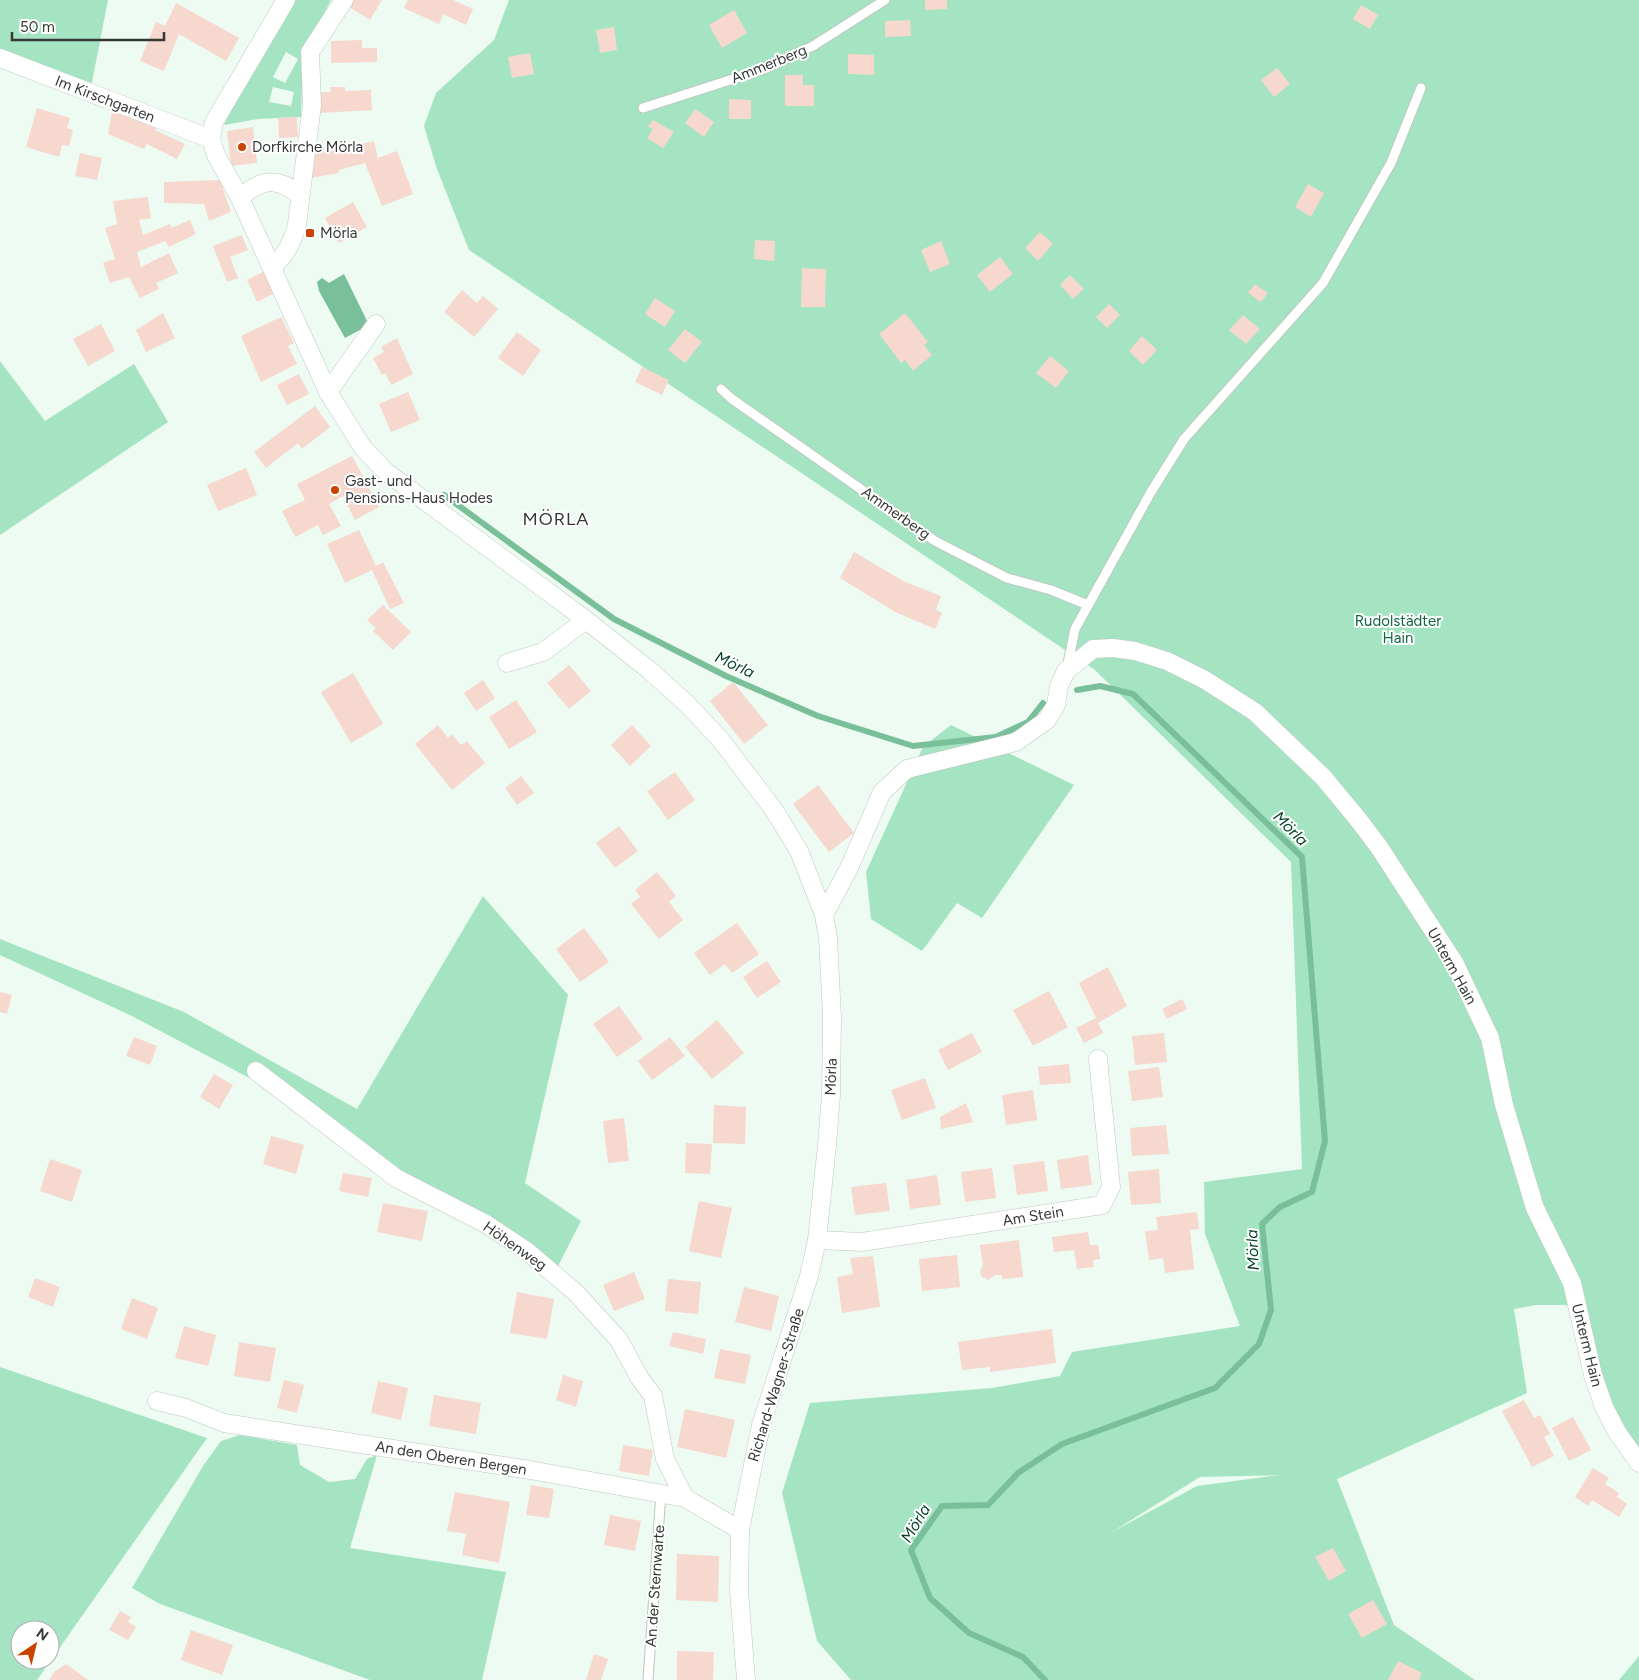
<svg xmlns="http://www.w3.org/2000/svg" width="1639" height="1680" font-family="Figtree,sans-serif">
<rect width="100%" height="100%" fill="#edfbf2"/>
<g fill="#a4e4c2" fill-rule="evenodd">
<polygon points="0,0 108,0 90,92 0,57"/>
<path d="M294,0H331L306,48L303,59L301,117L258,119L224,125L244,81ZM286,52L298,59L285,83L273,77ZM273,87L294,92L291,106L269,102Z"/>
<path d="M509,0H1639V1449C1603,1409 1595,1356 1582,1305H1536L1514,1309L1527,1393L1337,1479L1394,1625L1475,1680H851L817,1641L782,1493L810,1403L992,1388L1060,1376L1072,1352L1240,1326L1205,1234L1204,1182L1302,1169L1291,862L1095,670L469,250L437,169L424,126L436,93L494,40ZM1280,1475L1197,1486L1112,1532L1200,1477Z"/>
<polygon points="0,361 45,421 134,364 168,422 0,535"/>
<polygon points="951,725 1074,785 982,918 957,903 922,951 871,919 866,872 923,747"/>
<polygon points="483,896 568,995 525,1183 581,1221 558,1266 483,1215 384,1161 257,1082 132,1016 0,955 0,939 184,1012 357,1109"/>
<path d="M0,1367L207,1438L37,1680H0ZM20,1630H50V1660H20Z"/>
<polygon points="240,1435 297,1445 300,1465 329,1482 355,1479 367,1459 377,1455 350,1548 506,1572 482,1680 370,1680 160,1604 132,1588 203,1466 221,1441"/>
<polygon points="1639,1656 1639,1680 1619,1680"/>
</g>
<polygon fill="#79bf9a" points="344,274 369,325 345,338 319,291 317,282 322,278 329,283"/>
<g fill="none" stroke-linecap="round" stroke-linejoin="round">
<g stroke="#79bf9a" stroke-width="6">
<polyline points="444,495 614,619 726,676 818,716 913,746 996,737 1028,722 1043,703"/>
<polyline points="1045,1680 1023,1657 969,1633 930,1598 911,1550 942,1506 988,1505 1018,1473 1062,1444 1215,1388 1259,1344 1271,1310 1262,1224 1280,1207 1312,1192 1325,1141 1302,857 1133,694 1100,686 1077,690"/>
</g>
</g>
<g fill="#f6d8ce">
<polygon points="353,0 382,0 370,20 349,7"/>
<polygon points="408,0 453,0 473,9 466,25 443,14 439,24 404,8"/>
<polygon points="925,0 947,0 947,9 925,10"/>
<polygon points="176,3 239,38 226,61 179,34 164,71 140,61 156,22 165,26"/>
<polygon points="1361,5 1378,15 1370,29 1353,19"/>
<polygon points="734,10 747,33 722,48 709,25"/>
<polygon points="910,20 911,36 885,37 885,21"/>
<polygon points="614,27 617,50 600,53 596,30"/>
<polygon points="362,40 362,48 377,48 377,62 331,63 331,41"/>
<polygon points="530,53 534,74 512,78 508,57"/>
<polygon points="848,54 874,55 874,75 848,74"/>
<polygon points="1277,68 1290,84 1274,97 1261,80"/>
<polygon points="785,75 803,75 803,85 814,85 814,106 785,106"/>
<polygon points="330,87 345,87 345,91 371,90 372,110 319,113 318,92 331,92"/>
<polygon points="729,99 751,100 751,119 729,119"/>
<polygon points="113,106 158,125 155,130 185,144 177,159 147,144 144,149 108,134"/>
<polygon points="37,108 70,118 67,128 73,130 69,146 62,145 59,157 26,147"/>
<polygon points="695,109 714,122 704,137 685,123"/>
<polygon points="297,117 298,137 279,138 278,118"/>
<polygon points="653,120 674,132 663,148 647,138 653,129 648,127"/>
<polygon points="253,127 257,163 231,166 227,131"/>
<polygon points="374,141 378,158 397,151 413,194 382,206 365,163 339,170 339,173 310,178 310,155"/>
<polygon points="80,153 102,158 97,180 75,176"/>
<polygon points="220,180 231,212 209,221 204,204 164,203 164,182"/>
<polygon points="1308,184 1324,193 1311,217 1295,207"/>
<polygon points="148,197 151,218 139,220 143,235 170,224 172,228 190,220 196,234 169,247 165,241 137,252 141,267 169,253 178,273 156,283 159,289 140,298 129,277 110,283 103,263 115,259 105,228 117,224 113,201"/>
<polygon points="353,202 367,227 339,243 325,218"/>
<polygon points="1040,232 1053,244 1038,261 1025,248"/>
<polygon points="242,235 248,250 230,257 238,278 227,282 213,246"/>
<polygon points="755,240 775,241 774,261 754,259"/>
<polygon points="941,241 950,264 930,272 921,250"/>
<polygon points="1000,257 1013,274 990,292 977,275"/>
<polygon points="802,268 826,269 825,307 801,307"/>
<polygon points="265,271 275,293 257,302 247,280"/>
<polygon points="1070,275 1084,289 1073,299 1060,285"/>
<polygon points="1255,284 1268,293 1261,302 1248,293"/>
<polygon points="462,290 477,303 483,296 498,309 474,337 444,312"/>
<polygon points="655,298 675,311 665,327 645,314"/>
<polygon points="1109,304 1120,315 1107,328 1096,317"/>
<polygon points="163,313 175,338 146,352 136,330"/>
<polygon points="905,313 928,342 924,345 932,355 913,371 905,360 901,363 879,334"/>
<polygon points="1243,315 1260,329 1246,344 1229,330"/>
<polygon points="281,317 294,343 288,346 297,364 261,382 241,336"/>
<polygon points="101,324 115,351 88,366 73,339"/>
<polygon points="685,329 702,342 685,363 668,350"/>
<polygon points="517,332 541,350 523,376 498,358"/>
<polygon points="1142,336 1157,350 1143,365 1129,351"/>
<polygon points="397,338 413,374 391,385 385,373 382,375 373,358 384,352 381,347"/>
<polygon points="1050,356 1069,371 1056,388 1036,373"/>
<polygon points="642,367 669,380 662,395 635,382"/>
<polygon points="299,374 309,394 287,405 277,385"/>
<polygon points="408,392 420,420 391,432 379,404"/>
<polygon points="315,406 330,427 302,449 298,443 266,468 254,452"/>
<polygon points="352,456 379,507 355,520 343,496 329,504 341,526 323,535 318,525 295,537 282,511 305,500 297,484"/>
<polygon points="246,468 257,495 218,511 207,485"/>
<polygon points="359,530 376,566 383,562 404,603 390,609 372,570 345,583 327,544"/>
<polygon points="854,552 905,582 941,596 936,610 942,613 935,629 897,613 840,578"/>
<polygon points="383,605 411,632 393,650 373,631 376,628 367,620"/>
<polygon points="569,665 591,691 569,709 547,683"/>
<polygon points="353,673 383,724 351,743 321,692"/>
<polygon points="483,680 495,698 476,711 464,693"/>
<polygon points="733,682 768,725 744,744 710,701"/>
<polygon points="516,700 537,732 509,749 489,717"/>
<polygon points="438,725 448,738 452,734 461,745 467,741 485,763 452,790 415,744"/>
<polygon points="632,725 651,746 630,766 611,745"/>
<polygon points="675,772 695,800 668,820 647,791"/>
<polygon points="521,776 534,793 517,805 505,788"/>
<polygon points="818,785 854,833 829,852 793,804"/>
<polygon points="619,826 638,851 615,868 596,843"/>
<polygon points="657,872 676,896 669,902 683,920 659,939 631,904 640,897 635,890"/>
<polygon points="737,923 759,954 732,973 725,964 710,975 694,953"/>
<polygon points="584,928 609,962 580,982 556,949"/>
<polygon points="767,961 781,982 757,998 743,977"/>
<polygon points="1108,967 1127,1006 1098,1023 1103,1033 1084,1043 1076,1028 1096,1018 1079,983"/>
<polygon points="1049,991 1068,1027 1033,1046 1013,1010"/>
<polygon points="0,992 12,995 7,1014 0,1012"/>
<polygon points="1182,999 1187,1009 1167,1019 1162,1009"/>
<polygon points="619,1006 643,1039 617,1057 593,1024"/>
<polygon points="717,1020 744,1053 712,1079 685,1047"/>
<polygon points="972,1033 982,1052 948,1070 938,1050"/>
<polygon points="1164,1033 1167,1062 1135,1065 1132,1036"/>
<polygon points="134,1037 157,1046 150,1065 126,1056"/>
<polygon points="670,1037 685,1056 652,1080 638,1061"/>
<polygon points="1069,1064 1071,1083 1040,1085 1038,1067"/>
<polygon points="1159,1067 1163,1097 1132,1101 1128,1071"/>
<polygon points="214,1074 233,1085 219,1109 200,1097"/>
<polygon points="925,1078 936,1108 902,1120 891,1090"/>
<polygon points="1033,1090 1037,1120 1006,1125 1002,1095"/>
<polygon points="966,1103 973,1122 941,1129 940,1117"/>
<polygon points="714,1105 746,1107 745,1144 713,1143"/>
<polygon points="624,1118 629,1161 608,1163 603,1121"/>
<polygon points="1166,1125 1169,1154 1132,1156 1130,1128"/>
<polygon points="271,1136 304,1145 296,1174 263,1164"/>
<polygon points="686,1143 712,1144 710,1174 685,1173"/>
<polygon points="1088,1155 1092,1185 1061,1189 1057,1160"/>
<polygon points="50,1159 82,1170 72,1202 40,1191"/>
<polygon points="1044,1161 1048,1191 1017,1195 1013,1165"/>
<polygon points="992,1168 996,1198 965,1202 961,1172"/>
<polygon points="1159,1169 1161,1203 1131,1205 1128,1172"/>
<polygon points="343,1173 372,1178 368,1197 339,1191"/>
<polygon points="937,1175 941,1205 910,1209 906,1180"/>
<polygon points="886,1183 890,1211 855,1215 851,1187"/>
<polygon points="699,1201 732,1208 721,1258 689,1251"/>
<polygon points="383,1203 428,1211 422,1241 377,1232"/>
<polygon points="1197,1212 1199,1229 1190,1230 1194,1269 1165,1273 1163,1258 1149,1260 1145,1231 1158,1230 1156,1217"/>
<polygon points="1088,1232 1090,1245 1098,1245 1100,1259 1093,1260 1094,1267 1077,1269 1074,1250 1054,1252 1052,1237"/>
<polygon points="1019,1240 1023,1277 1002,1279 1002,1275 995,1275 988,1280 981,1276 980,1270 983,1266 980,1245"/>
<polygon points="957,1255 960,1287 922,1291 919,1259"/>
<polygon points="873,1256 880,1307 842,1313 837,1277 853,1274 850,1258"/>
<polygon points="634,1272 645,1299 614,1311 603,1285"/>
<polygon points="35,1278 60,1287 53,1307 28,1297"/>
<polygon points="668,1279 701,1282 698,1314 665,1311"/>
<polygon points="744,1287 779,1296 771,1331 735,1322"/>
<polygon points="517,1292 554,1299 547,1339 510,1333"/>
<polygon points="132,1298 158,1308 147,1339 121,1329"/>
<polygon points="184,1326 216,1335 208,1366 175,1358"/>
<polygon points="1052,1329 1056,1363 990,1372 990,1367 962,1370 958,1342"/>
<polygon points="673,1332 706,1339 703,1354 669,1346"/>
<polygon points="239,1342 276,1348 270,1382 234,1376"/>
<polygon points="720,1349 751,1355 745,1384 714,1378"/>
<polygon points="563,1375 583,1381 576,1407 556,1400"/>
<polygon points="284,1380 304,1385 297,1413 277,1408"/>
<polygon points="378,1381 408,1388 401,1420 371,1413"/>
<polygon points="434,1395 481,1403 476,1434 429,1426"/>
<polygon points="1524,1400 1534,1418 1540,1415 1550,1434 1544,1437 1554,1456 1532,1467 1502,1411"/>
<polygon points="685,1409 735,1420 726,1458 677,1447"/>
<polygon points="1573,1417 1591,1450 1569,1461 1552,1428"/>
<polygon points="623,1445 653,1450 649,1476 619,1471"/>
<polygon points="1593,1468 1609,1478 1605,1484 1619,1493 1617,1497 1627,1504 1619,1517 1592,1500 1588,1506 1575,1497"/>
<polygon points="531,1485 554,1489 549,1518 526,1515"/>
<polygon points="455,1492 510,1502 499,1563 462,1555 466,1534 447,1531"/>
<polygon points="610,1515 641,1521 635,1551 604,1545"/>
<polygon points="1333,1548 1346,1571 1329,1581 1315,1557"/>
<polygon points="677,1554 719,1556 718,1602 676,1600"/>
<polygon points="1373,1600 1387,1624 1362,1638 1348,1614"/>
<polygon points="120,1611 131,1617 128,1622 136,1627 128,1640 109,1630"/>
<polygon points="191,1630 233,1645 222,1675 181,1660"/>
<polygon points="677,1651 714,1652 713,1680 677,1680"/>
<polygon points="594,1654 608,1659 601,1680 586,1680"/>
<polygon points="1398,1661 1422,1673 1419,1680 1388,1680"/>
<polygon points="66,1664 73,1669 88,1680 49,1680 55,1671"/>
</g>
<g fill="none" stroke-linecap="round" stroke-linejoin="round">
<g stroke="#bcc9c1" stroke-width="11">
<g id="service">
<polyline points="643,108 764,69 813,46 885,0"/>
<polyline points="721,389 732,399 935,541 1007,578 1051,590 1088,605"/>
<polyline points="1067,668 1075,629 1151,492 1184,439 1323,283 1391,163 1421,88"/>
<polyline points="648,1680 661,1493"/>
</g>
</g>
<g stroke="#bcc9c1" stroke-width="19">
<g id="minor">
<polyline points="286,0 214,122 211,139 216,155 240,198 328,392 363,448 386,472 586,620 648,669 687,704 720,739 774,810 799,851 824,915 828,938 832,1017 831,1095 827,1145 817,1240 809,1276 761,1425 740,1530 739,1590 746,1680"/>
<polyline points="0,58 211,139"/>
<path d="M240,198C260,179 278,176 299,195"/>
<path d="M273,267C286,254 293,242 297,224L312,105L310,52L344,0"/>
<polyline points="328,392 376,324"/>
<polyline points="507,663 543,652 586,620"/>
<polyline points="824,915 849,868 882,792 907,769 1016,742 1047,720 1056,705 1059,686 1066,671 1093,649 1113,648 1135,651 1167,661 1205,680 1255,712 1323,777 1357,818 1379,847 1455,964 1490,1038 1504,1105 1535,1208 1572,1283 1593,1375 1604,1407 1617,1432 1639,1463"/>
<polyline points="256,1071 396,1178 486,1224 528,1252 576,1293 619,1340 639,1377 653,1396 665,1459 685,1498"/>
<polyline points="817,1240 862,1242 1102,1205 1111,1187 1098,1059"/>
<polyline points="157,1401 186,1408 224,1423 530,1470 685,1498 740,1530"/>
</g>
</g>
<use href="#service" stroke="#fff" stroke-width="9"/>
<use href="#minor" stroke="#fff" stroke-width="18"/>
</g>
<g fill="#ca4400" stroke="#fff" stroke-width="2">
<circle cx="242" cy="147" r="5"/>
<rect x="305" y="228" width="10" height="10" rx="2.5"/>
<circle cx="335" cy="490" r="5"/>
</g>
<g text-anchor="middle" stroke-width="4" stroke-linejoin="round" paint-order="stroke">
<g font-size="15" fill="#343936" stroke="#fff">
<text transform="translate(769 64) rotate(-22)" y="5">Ammerberg</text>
<text transform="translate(105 99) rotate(21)" y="5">Im Kirschgarten</text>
<text transform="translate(896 513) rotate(35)" y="5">Ammerberg</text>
<text transform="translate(1452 966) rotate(61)" y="5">Unterm Hain</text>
<text transform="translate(831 1077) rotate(-88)" y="5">Mörla</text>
<text transform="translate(1033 1216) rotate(-9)" y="5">Am Stein</text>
<text transform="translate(515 1246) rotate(35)" y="5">Höhenweg</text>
<text transform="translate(1587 1345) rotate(76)" y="5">Unterm Hain</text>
<text transform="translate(776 1385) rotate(-73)" y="5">Richard-Wagner-Straße</text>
<text transform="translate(451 1458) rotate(9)" y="5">An den Oberen Bergen</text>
<text transform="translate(655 1586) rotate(-86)" y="5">An der Sternwarte</text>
</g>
<g font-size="15" fill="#343936" stroke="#fff" text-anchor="start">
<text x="252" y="152">Dorfkirche Mörla</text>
<text x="320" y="238">Mörla</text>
<text x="345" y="486">Gast- und<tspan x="345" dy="17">Pensions-Haus Hodes</tspan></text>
</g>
<g font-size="15" fill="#164" stroke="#fff">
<text x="1398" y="626">Rudolstädter<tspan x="1398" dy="17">Hain</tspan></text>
</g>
<g font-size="16" font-style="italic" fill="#0a442c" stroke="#fff">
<text transform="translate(735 664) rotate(25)" y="6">Mörla</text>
<text transform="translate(1291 828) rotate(45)" y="6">Mörla</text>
<text transform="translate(1252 1250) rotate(-93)" y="6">Mörla</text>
<text transform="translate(915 1523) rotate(-59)" y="6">Mörla</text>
</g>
<g font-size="18" letter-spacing="1" fill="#343936" stroke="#fff">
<text x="556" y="525">MÖRLA</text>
</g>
</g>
<g transform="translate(35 1645) rotate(35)"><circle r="24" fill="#ffffff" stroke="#aeb0af"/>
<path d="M0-4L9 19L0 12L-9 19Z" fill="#ca4400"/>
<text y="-8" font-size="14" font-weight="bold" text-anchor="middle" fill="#343936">N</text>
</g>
<path d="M12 32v8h152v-8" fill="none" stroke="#343936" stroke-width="2.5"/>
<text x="20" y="32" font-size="15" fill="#343936" stroke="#ffffff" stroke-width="4" paint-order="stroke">50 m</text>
</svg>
